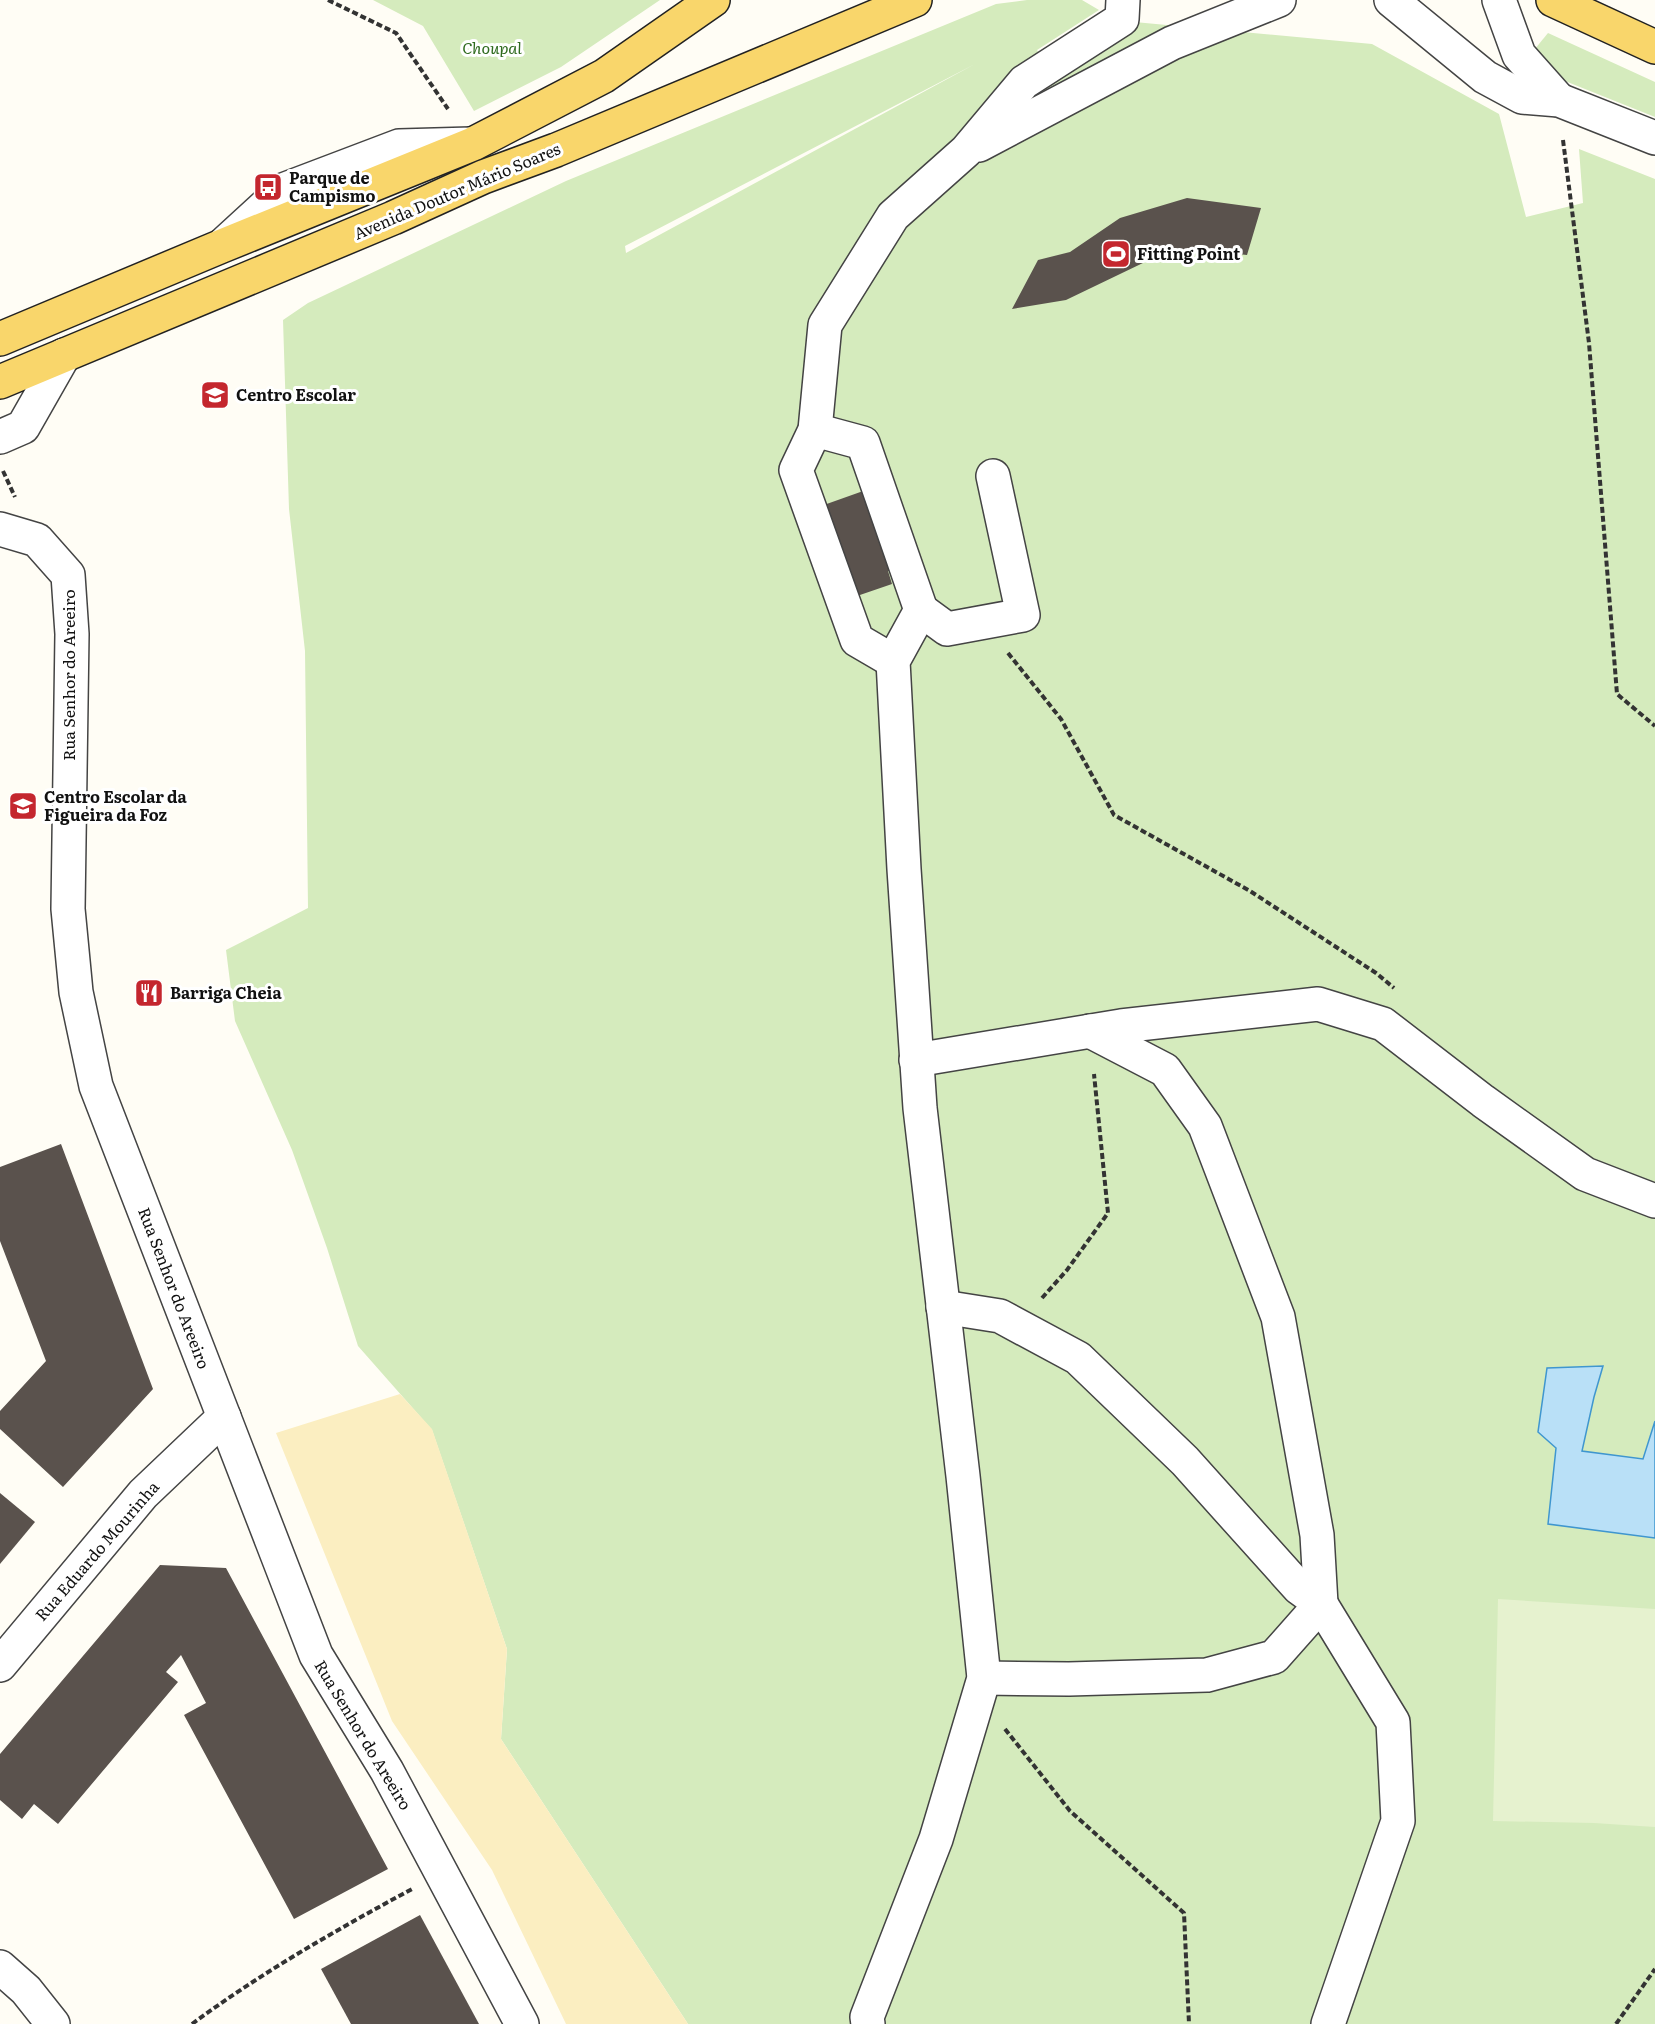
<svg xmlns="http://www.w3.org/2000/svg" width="1655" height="2024" font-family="Literata,serif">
<rect width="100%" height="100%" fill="#fffdf5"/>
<g fill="#d5ebbd" fill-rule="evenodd">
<polygon points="373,0 660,0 561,67 474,111 423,26"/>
<path d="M1027,0H1082L1099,10L1037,50L1040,55L1102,19L1372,44L1499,114L1526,217L1583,203L1579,149L1655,179V2024H688L501,1739L507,1649L432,1430L358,1346L327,1248L292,1150L235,1021L226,950L308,908L305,651L289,509L283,320L308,303L566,181L996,4ZM975,64L626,253L625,246Z"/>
<polygon points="1548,33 1655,82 1655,117 1555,77 1530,55"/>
</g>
<polygon fill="#fbeec1" points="400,1394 432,1429 507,1649 501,1739 688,2024 566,2024 492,1870 392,1721 276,1433"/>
<polygon fill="#e6f2cf" points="1498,1599 1655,1609 1655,1827 1594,1823 1493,1821"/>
<polygon fill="#b9e0f7" stroke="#3f96cf" stroke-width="1.5" points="1603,1366 1594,1397 1582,1451 1643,1459 1655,1421 1655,1538 1548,1524 1556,1448 1538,1432 1547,1368"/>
<g fill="#5a524d">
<polygon points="1187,198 1261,208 1247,255 1201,250 1174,254 1145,262 1066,300 1012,309 1038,260 1070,252 1120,218"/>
<polygon points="866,490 893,570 888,571 892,584 857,596 821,506"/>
<polygon points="61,1144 153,1389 63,1487 0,1429 0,1411 46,1361 0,1241 0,1167"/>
<polygon points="0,1493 35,1522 0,1564"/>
<polygon points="160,1565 226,1568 388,1869 294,1919 184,1715 206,1703 181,1655 166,1672 178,1682 58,1824 34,1804 22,1819 0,1800 0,1754"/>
<polygon points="420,1915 479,2024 351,2024 321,1969"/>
</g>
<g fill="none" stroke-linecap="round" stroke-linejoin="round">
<g stroke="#444" stroke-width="36">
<g id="minor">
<polyline points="1391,0 1485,77 1522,97 1559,100 1655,138"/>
<polyline points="1499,0 1519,55 1559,100"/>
<polyline points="979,145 1172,43 1279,0"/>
<polyline points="224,244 283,190 399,146 471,144"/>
<polyline points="815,430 863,443 921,610 893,661 904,869 920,1108 963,1476 984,1678 936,1839 867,2017 868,2024"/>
<polyline points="0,437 23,427 64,355"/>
<polyline points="0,529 37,540 68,575 72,634 68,909 76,992 96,1086 316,1655 387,1771 522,2024"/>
<polyline points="921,610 947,629 1023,615 993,476"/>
<polyline points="893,661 857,640 796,470 815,430 825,325 893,216 966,151 1024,82 1122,19 1123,0"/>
<polyline points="916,1060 1121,1026 1318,1004 1383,1024 1483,1101 1585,1174 1655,1201"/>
<polyline points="943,1307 1000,1316 1078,1358 1185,1461 1299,1588 1321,1604 1393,1722 1398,1821 1328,2024"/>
<polyline points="0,1665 143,1494 224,1417"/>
<polyline points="984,1678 1069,1679 1207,1675 1274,1657 1321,1604 1317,1535 1278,1317 1205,1126 1165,1070 1090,1031"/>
<polyline points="0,1967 26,1990 53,2024"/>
</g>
</g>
<g stroke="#222" stroke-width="36">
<g id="major">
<polyline points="1553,0 1655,47"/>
<polyline points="0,339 222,246 473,144 604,76 713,0"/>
<polyline points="0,382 393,218 483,177 556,150 915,0"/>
</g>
</g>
<g stroke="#333" stroke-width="4" stroke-dasharray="6 3" stroke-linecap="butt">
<polyline points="328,0 396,33 448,109"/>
<polyline points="1563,140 1589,343 1617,694 1655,726"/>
<polyline points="3,471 15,497"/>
<polyline points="1008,653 1061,719 1114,815 1250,891 1376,973 1394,988"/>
<polyline points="1042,1298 1067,1270 1108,1213 1094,1074"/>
<polyline points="1005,1729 1070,1811 1184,1913 1189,2024"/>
<path d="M192,2024C261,1973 336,1930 412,1889"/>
<polyline points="1616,2024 1655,1969"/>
</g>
<use href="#minor" stroke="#fff" stroke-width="33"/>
<use href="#major" stroke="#f9d66b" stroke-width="33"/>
</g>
<defs>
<g id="bus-square" transform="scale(1.5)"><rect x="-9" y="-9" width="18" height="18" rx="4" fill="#c4262e" stroke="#fff"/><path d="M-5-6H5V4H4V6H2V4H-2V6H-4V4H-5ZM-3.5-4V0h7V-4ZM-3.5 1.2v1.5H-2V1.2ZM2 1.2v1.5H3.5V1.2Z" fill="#fff"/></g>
<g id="stadium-square" transform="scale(1.5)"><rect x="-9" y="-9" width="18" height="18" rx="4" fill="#c4262e" stroke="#fff"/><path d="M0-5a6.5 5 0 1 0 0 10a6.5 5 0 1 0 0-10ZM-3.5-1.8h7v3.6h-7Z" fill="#fff"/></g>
<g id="school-square" transform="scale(1.5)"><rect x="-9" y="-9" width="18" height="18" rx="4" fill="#c4262e" stroke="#fff"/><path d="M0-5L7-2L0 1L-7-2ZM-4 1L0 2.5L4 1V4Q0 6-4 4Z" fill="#fff"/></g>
<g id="restaurant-square" transform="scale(1.5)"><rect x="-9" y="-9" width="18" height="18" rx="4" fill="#c4262e" stroke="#fff"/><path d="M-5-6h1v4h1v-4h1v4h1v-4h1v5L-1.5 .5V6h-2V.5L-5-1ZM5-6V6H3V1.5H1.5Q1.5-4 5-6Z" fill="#fff"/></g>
</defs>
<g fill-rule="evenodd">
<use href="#bus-square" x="268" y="187"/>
<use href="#stadium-square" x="1116" y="254"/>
<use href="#school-square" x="215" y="395"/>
<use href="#school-square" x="23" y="806"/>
<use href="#restaurant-square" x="149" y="993"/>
</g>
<g text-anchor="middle" stroke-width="6" stroke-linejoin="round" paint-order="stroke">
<g font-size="16" font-style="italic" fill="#2f6b1f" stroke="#fff">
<text x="492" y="54">Choupal</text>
</g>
<g font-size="16" font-weight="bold" fill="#111" stroke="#fff" text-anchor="start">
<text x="289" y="184">Parque de<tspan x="289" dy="18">Campismo</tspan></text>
<text x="1137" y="260">Fitting Point</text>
<text x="236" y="401">Centro Escolar</text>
<text x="44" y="803">Centro Escolar da<tspan x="44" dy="18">Figueira da Foz</tspan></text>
<text x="170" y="999">Barriga Cheia</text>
</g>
<g font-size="16" fill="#111" stroke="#fff">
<text transform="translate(457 191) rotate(-23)" y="6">Avenida Doutor Mário Soares</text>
<text transform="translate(69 675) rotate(-90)" y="6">Rua Senhor do Areeiro</text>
<text transform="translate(174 1288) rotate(69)" y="6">Rua Senhor do Areeiro</text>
<text transform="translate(97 1551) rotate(-49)" y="6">Rua Eduardo Mourinha</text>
<text transform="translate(363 1735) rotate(59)" y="6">Rua Senhor do Areeiro</text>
</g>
</g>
</svg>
